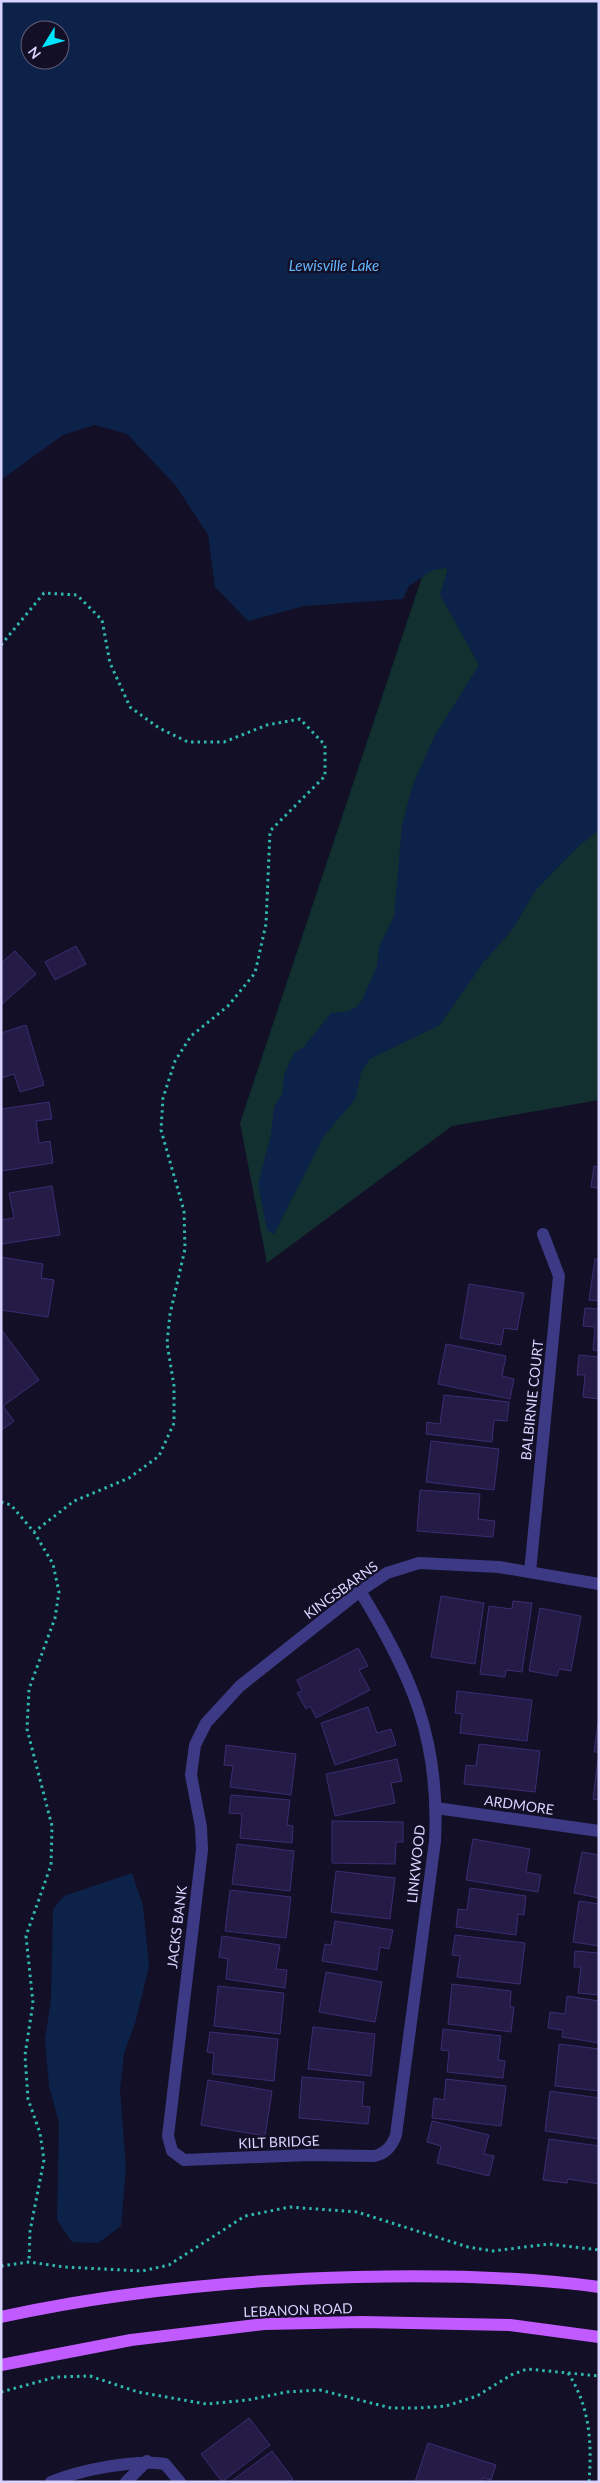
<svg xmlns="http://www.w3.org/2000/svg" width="600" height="2483" font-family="Lato,sans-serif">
<rect width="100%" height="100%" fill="#130f26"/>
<polygon fill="#12302f" points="599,296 599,1100 452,1126 267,1263 240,1123 498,349"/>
<g fill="#0c2248" fill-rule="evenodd">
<path d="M1,1H599V830L579,846L536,890L512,930L483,963L440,1025L370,1059L361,1072L356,1098L324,1136L274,1234L267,1230L258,1184L271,1134L274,1107L282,1094L284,1074L294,1053L304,1047L331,1013L348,1011L356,1007L362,1000L377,966L379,947L394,916L402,825L413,784L435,735L479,665L440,595L447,571L446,568L433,570L409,586L403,599L304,606L248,621L215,587L208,535L176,486L127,434L95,425L63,435L1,480ZM30,30H60V60H30Z"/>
<polygon points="132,1873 143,1906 149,1966 136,2020 124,2054 120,2090 126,2168 121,2226 98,2243 72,2242 57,2220 59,2123 49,2086 45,2040 51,1999 53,1909 64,1896"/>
</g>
<g fill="#241b47" stroke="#3b2d73">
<polygon points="76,946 86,964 55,980 45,962"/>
<polygon points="15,951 36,974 1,1005 1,963"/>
<polygon points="26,1025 44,1085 20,1092 14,1074 1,1078 1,1033"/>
<polygon points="49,1102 52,1119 36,1121 39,1143 50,1141 53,1163 1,1171 1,1109"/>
<polygon points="594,1166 599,1167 599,1188 591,1187"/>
<polygon points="52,1186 60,1235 1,1244 1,1220 14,1218 9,1193"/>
<polygon points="1,1257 43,1264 41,1278 54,1280 48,1317 1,1310"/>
<polygon points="595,1259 599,1259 599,1301 589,1300"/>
<polygon points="469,1284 524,1293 517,1330 504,1328 501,1345 460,1338"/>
<polygon points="585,1308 599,1309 599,1351 593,1350 595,1327 583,1326"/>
<polygon points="1,1329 39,1380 3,1406 14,1421 2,1430"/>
<polygon points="446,1344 506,1356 502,1376 514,1379 510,1399 438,1384"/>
<polygon points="579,1355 599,1357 599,1399 583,1397 585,1375 577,1375"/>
<polygon points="444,1395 509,1402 507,1421 494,1420 492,1442 426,1434 427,1422 440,1424"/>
<polygon points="431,1441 499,1449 494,1490 426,1482"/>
<polygon points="420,1490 480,1494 478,1519 495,1521 493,1537 417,1531"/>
<polygon points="441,1596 484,1603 475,1664 431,1657"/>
<polygon points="513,1601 532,1603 522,1672 506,1670 505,1677 480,1674 489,1606 512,1609"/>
<polygon points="540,1608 581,1616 571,1671 559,1669 557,1676 529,1671"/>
<polygon points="358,1648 368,1666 359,1670 370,1690 316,1718 310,1706 306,1709 297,1693 302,1691 297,1680"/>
<polygon points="457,1691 532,1700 527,1741 460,1733 462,1714 455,1713"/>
<polygon points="368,1707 377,1733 391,1729 396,1745 335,1765 321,1723"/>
<polygon points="599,1717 599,1752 594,1752"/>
<polygon points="479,1744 540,1751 535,1792 464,1784 466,1765 476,1766"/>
<polygon points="226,1745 296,1754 291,1795 230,1787 233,1766 224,1765"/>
<polygon points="397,1759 402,1781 391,1783 395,1803 335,1816 326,1774"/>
<polygon points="598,1759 599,1760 599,1800 593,1799"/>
<polygon points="231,1795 290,1800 287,1825 293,1826 292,1843 240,1838 242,1814 229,1813"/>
<polygon points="332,1821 403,1822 403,1842 396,1842 395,1864 332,1863"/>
<polygon points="473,1839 530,1849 526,1872 541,1875 538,1892 466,1880"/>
<polygon points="237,1844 294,1851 290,1891 232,1884"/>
<polygon points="582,1852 599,1855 599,1898 574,1893"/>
<polygon points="336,1871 395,1878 390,1919 331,1912"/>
<polygon points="470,1888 526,1896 524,1915 518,1914 516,1935 456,1927 458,1909 467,1910"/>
<polygon points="230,1890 291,1897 286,1938 225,1931"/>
<polygon points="579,1901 599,1904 599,1946 573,1942"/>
<polygon points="335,1921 393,1930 389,1949 380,1947 377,1970 322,1961 325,1944 331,1945"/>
<polygon points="455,1935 525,1943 520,1984 457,1977 460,1956 452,1955"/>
<polygon points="222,1936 280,1945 276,1969 287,1970 285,1988 226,1979 228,1959 219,1957"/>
<polygon points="575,1951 599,1953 599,1995 578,1993 581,1967 574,1967"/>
<polygon points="326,1972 382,1982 375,2022 319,2012"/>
<polygon points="452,1984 511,1991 510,2007 514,2007 511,2032 448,2024"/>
<polygon points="218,1986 284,1993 280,2034 214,2026"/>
<polygon points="567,1996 599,2001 599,2043 562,2037 563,2030 548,2028 550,2012 565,2014"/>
<polygon points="313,2027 375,2034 371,2076 308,2069"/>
<polygon points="443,2029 501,2036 498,2060 505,2061 503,2078 447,2072 449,2051 441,2050"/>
<polygon points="210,2032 278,2039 274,2081 212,2074 214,2053 207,2052"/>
<polygon points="559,2044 599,2049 599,2091 555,2086"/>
<polygon points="302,2077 364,2082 362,2106 370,2107 368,2124 299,2118"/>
<polygon points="446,2079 506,2086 501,2126 432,2118 434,2098 444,2100"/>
<polygon points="208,2080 272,2091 265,2136 201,2125"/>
<polygon points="550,2091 599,2098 599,2139 545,2131"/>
<polygon points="432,2121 489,2135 484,2154 494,2156 489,2176 437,2163 441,2146 427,2142"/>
<polygon points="549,2139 599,2146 599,2184 568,2179 567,2183 543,2180"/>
<polygon points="249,2418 270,2445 222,2482 201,2454"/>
<polygon points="428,2443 496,2465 491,2480 483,2478 481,2482 415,2482"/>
<polygon points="272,2451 293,2479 288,2482 230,2482"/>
</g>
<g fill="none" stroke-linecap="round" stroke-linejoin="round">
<g stroke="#2fb8b0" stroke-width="3" stroke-dasharray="2.5 4" stroke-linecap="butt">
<polyline points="1,645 44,593 77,595 102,620 110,663 130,707 159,728 188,742 224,742 267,725 300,719 325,745 325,776 270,831 266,924 255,973 228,1006 191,1036 175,1061 163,1098 161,1130 184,1211 185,1249 170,1314 167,1343 174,1386 174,1423 159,1456 129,1478 74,1501 34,1532"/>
<polyline points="1,1502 11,1505 34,1532 53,1564 59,1592 55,1618 29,1689 27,1729 52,1826 51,1865 26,1936 33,2003 25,2055 28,2099 40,2133 44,2160 30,2231 29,2262"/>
<polyline points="1,2266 29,2262 64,2267 142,2271 169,2265 245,2216 290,2207 357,2212 468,2247 493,2251 549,2244 599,2250"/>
<path d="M568,2373C590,2407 592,2442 589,2482"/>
<polyline points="1,2392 56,2377 90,2376 138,2392 206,2404 248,2400 287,2392 320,2390 391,2408 419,2408 446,2406 477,2396 511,2375 527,2369 599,2376"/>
</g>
<g stroke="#3d3a85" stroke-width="12">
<polyline points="530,1572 559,1276 543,1234"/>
<path d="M360,1591C412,1676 440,1739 435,1841L396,2135C392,2146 386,2154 374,2156L309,2155L184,2160L172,2151L168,2136L202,1850L201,1827L191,1775L195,1745L206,1723L240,1686L360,1591L387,1573L419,1563L499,1567L599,1584"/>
<polyline points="436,1808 599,1831"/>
<path d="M51,2482C80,2470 135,2459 165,2464L180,2482"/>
<polyline points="126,2482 147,2461"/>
</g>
<g stroke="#c25bff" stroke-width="12">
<path d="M1,2317C119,2291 237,2280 357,2277C438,2275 519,2276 599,2287"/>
<polyline points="1,2365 131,2340 264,2324 362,2322 510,2325 599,2337"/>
</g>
</g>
<g text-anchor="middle" stroke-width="4.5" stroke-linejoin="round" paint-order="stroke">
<g font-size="14" fill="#d9d4ff" stroke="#130f26">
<text transform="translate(532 1400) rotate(-84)" y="5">BALBIRNIE COURT</text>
<text transform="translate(341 1590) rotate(-36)" y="5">KINGSBARNS</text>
<text transform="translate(519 1805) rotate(8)" y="5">ARDMORE</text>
<text transform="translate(416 1864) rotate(-84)" y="5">LINKWOOD</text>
<text transform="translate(177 1927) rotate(-83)" y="5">JACKS BANK</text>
<text transform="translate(279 2142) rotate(-2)" y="5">KILT BRIDGE</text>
<text transform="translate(298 2310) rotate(-2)" y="5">LEBANON ROAD</text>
</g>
<g font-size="15" font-style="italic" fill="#62b6ff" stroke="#130f26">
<text x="334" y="271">Lewisville Lake</text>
</g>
</g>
<rect width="600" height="2483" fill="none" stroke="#d9d4ff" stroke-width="5"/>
<g transform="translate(45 45) rotate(233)"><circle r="24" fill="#130f26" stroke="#625e7d"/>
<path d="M0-4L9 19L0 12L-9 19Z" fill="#00e5ff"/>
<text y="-8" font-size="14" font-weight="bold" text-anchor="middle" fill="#d9d4ff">N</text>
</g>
</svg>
